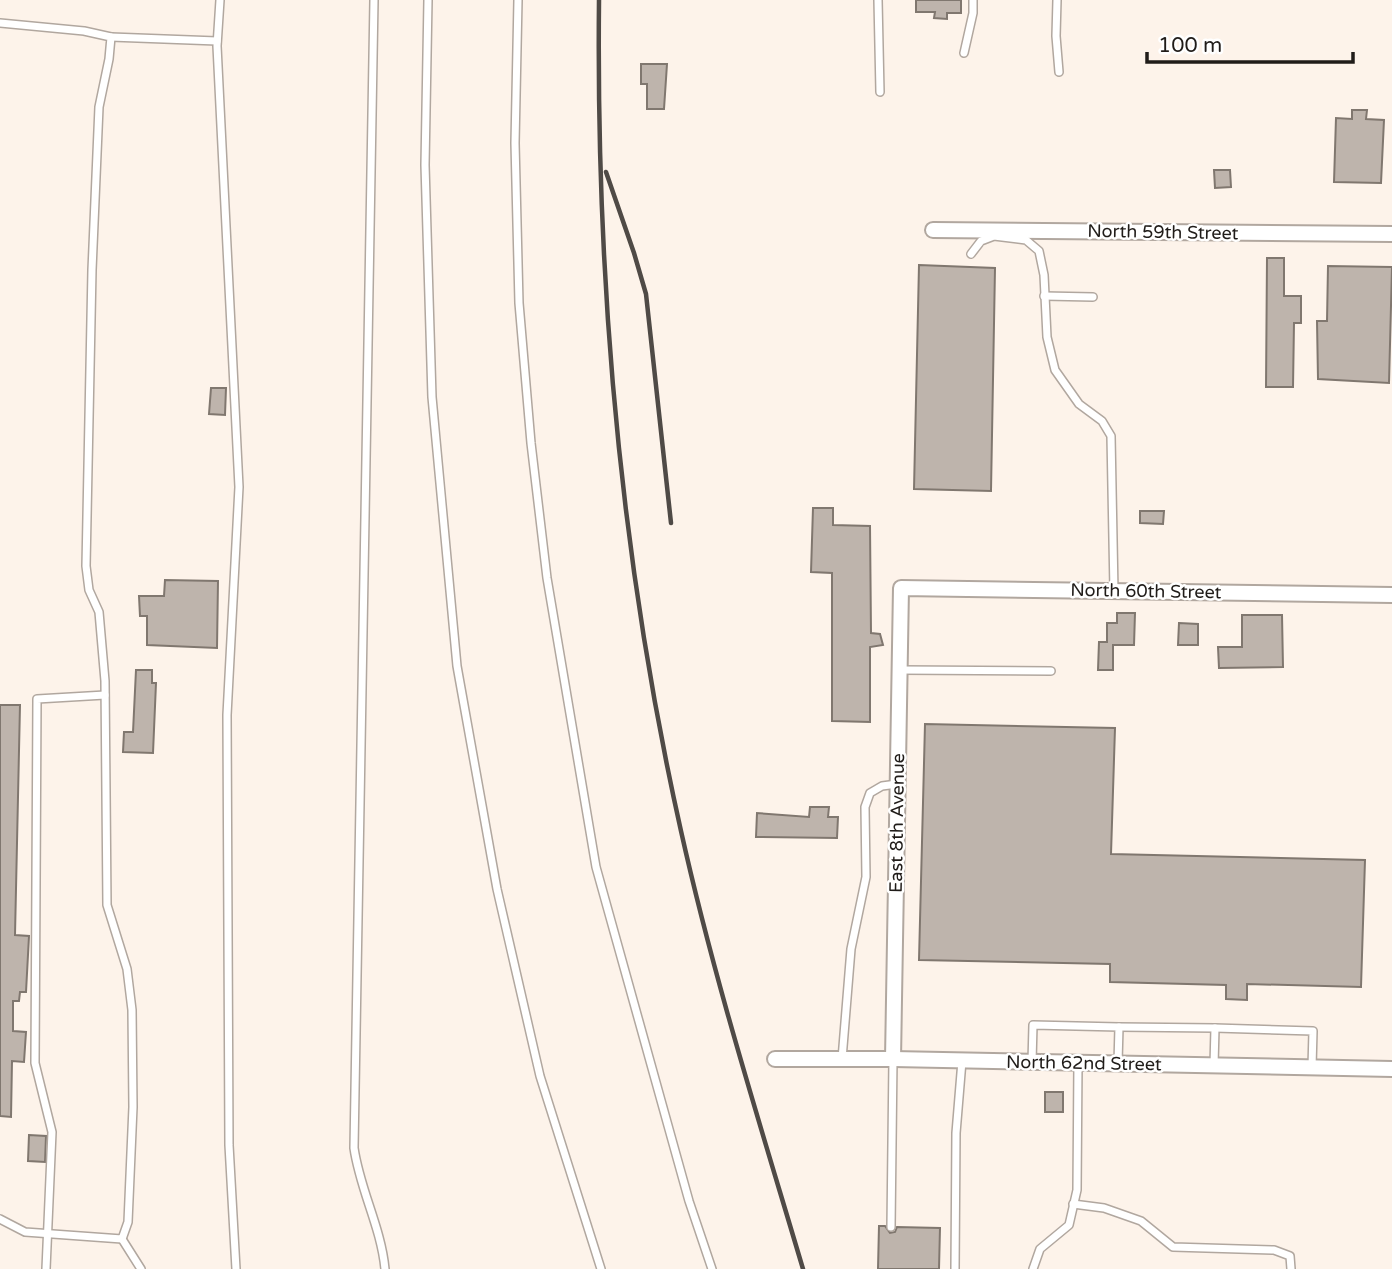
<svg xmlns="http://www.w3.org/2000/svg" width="1392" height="1269" font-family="'Varela Round',sans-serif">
<rect width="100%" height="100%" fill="#fdf3ea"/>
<g fill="#beb4ac" stroke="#80776f" stroke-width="2">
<polygon points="916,0 961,0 961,13 947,13 947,19 934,18 935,12 916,12"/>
<polygon points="641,64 667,64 664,109 647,109 647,84 641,84"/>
<polygon points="1352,110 1367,110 1366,119 1384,120 1381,183 1334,182 1336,118 1352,119"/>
<polygon points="1214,170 1230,170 1231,187 1215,188"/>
<polygon points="1267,258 1284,258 1284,296 1301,296 1301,323 1294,323 1293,387 1266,387"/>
<polygon points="919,265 995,268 991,491 914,489"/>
<polygon points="1328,266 1392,267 1389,383 1318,379 1317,321 1327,321"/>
<polygon points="211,388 226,388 225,415 209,414"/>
<polygon points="813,508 833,508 833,525 870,526 871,633 880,634 883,645 870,647 870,722 832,721 832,573 811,572"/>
<polygon points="1140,511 1164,511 1163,524 1140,523"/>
<polygon points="165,580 218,581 217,648 147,645 147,616 140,616 139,596 164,596"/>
<polygon points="1117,613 1135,613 1134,645 1113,645 1113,670 1098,670 1099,642 1107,642 1107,623 1117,623"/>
<polygon points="1242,615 1282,615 1283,667 1219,668 1218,647 1242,647"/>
<polygon points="1179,623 1198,624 1198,645 1178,645"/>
<polygon points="136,670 152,670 152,683 156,683 153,753 123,752 124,732 133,732"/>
<polygon points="0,705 20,705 15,935 29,936 26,992 20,992 19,1001 13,1001 13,1031 26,1032 24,1062 12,1061 11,1117 0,1116"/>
<polygon points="925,724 1115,728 1111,854 1365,860 1361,987 1247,984 1247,1000 1226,999 1226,985 1110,982 1110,964 919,960"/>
<polygon points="810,807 829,807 828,817 838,817 837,838 756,837 757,813 809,817"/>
<rect x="1045" y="1092" width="18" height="20"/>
<polygon points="29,1135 46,1136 45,1162 28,1161"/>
<polygon points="879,1226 885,1226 890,1233 895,1232 897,1227 940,1228 939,1269 878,1269"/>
</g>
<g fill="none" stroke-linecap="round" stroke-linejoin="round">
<g stroke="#b1a79f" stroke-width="10">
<g id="lane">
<polyline points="220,0 217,46 239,487 227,715 229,1145 236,1269"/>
<path d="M374,0L354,1148C360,1190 381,1227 385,1269"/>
<polyline points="428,0 425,165 432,397 457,666 497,889 540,1076 601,1269"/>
<polyline points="518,0 515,143 519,303 531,443 547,578 596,867 689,1201 712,1269"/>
<polyline points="878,0 880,92"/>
<polyline points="1057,0 1056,36 1059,72"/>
<polyline points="0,23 84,31 111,37 109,59 99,107 92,270 86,566 89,590 99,612 105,681 107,905 127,969 132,1010 133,1107 128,1222 122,1239 25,1232 0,1219"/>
<polyline points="111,37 217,41"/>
<polyline points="964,53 973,13 973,0"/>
<polyline points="971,254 981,241 994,236 1026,240 1039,251 1044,275 1047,337 1055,370 1079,404 1102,421 1111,436 1114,591"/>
<polyline points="1044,296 1093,297"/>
<polyline points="900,670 1051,671"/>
<polyline points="1119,1027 1215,1028 1214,1065"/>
<polyline points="1215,1028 1313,1031 1312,1067"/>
<polyline points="842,1059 851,949 866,877 865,807 870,793 882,786 897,784"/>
<polyline points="1032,1062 1033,1025 1119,1027 1118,1063"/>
<polyline points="1073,1204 1104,1208 1141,1221 1173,1247 1274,1250 1290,1256 1291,1269"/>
<polyline points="891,1227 893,1059"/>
<polyline points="122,1239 141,1269"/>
<polyline points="46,1269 52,1132 35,1063 37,699 105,695"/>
<polyline points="955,1269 956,1133 962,1061"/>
<polyline points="1033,1269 1040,1249 1069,1225 1077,1190 1078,1063"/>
</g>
</g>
<g stroke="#b1a79f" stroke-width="18">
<g id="street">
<polyline points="933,230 1392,234"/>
<polyline points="775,1059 893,1059 1392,1069"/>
<polyline points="893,1059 901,588 1392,595"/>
</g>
</g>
<use href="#lane" stroke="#fff" stroke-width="7"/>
<use href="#street" stroke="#fff" stroke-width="14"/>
<g stroke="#4f4a46" stroke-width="4.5">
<path d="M599,0C596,279 620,559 681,831C714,979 760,1124 803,1269"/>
<polyline points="606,172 634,253 646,294 671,523"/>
</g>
</g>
<g text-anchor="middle" stroke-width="5" stroke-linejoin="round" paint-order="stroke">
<g font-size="18" fill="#201c19" stroke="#fff">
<text transform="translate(1163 232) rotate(1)" y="6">North 59th Street</text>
<text transform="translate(1146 591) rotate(1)" y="6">North 60th Street</text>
<text transform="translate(897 823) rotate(-89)" y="6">East 8th Avenue</text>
<text transform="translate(1084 1063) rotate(1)" y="6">North 62nd Street</text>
</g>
</g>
<path d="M1147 52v10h206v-10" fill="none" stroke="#201c19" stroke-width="3.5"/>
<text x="1158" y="52" font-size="21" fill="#201c19" stroke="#ffffff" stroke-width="5" paint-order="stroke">100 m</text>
</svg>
